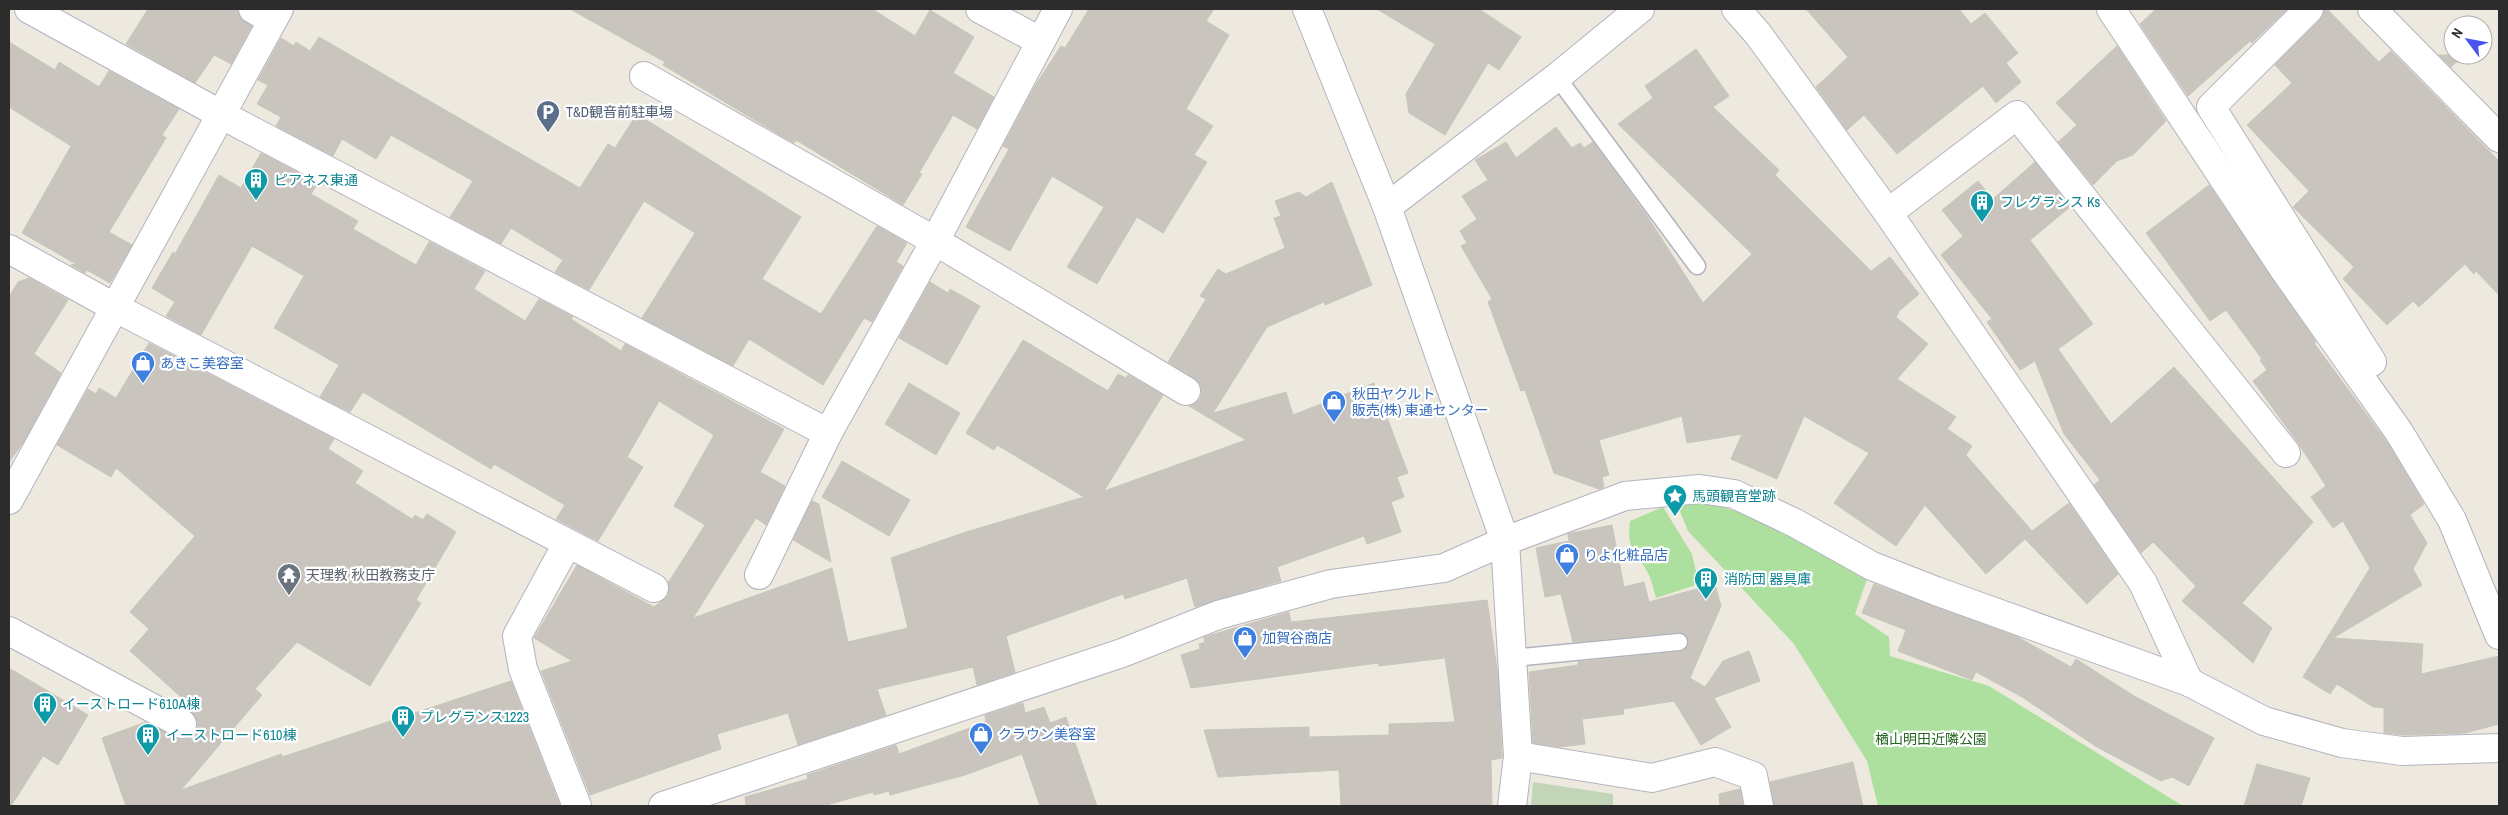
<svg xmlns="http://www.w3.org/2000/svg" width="2508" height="815" font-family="'Archivo Narrow','Noto Sans JP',sans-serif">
<rect width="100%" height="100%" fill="#ede9df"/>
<g fill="#ade09f">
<polygon points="1700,500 1783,526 1869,573 1855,614 1889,637 1890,656 1989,686 2183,806 1878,806 1867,761 1794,644 1688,531 1676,502"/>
<path d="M1663,507L1692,554L1699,584L1656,598C1654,591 1652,582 1649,575C1637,551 1626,552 1630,521Z"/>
</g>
<polygon fill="#c2d6b7" points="1533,782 1613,794 1613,806 1531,806"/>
<g fill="#c9c5be" stroke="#c8c5b9">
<polygon points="148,9 234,9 238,11 240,17 252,26 231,64 214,55 195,83 126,44"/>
<polygon points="570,9 872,9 915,36 930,10 974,37 953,73 994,97 977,129 953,115 919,173 922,174 903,205 796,140 794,143 783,137 663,65 665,62"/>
<polygon points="1089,9 1214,9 1206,21 1229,35 1186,109 1213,126 1194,155 1207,162 1163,233 1137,217 1097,284 1067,267 1104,207 1052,176 1010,251 966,227 1009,149 1003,146 1035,86 1061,46 1065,48"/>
<polygon points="1377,9 1479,9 1521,37 1499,70 1488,63 1445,135 1409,113 1406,94 1435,44"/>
<polygon points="1806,9 1959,9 1971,24 1985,13 2018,53 2006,63 2021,82 1996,103 1983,86 1897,154 1864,115 1847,130 1816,87 1848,57"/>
<polygon points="2156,9 2287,9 2252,43 2250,41 2188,96 2140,24"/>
<polygon points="2324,9 2327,9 2379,62 2391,51 2499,161 2499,295 2476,271 2474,274 2465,264 2419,307 2413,301 2387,325 2343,279 2354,267 2293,207 2309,191 2247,125 2292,83 2275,65 2320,20"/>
<polygon points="319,37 580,188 608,144 615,148 637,114 801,217 762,279 821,314 877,226 907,243 896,262 903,266 872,322 864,318 823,385 749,339 733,366 642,318 695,233 644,201 589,290 555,272 563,260 511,228 501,244 450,217 473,181 391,135 376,159 342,139 333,156 276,126 281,117 257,104 268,85 258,80 281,38 294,46 296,42 310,51"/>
<polygon points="9,42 55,70 59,62 99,87 109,71 179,109 162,135 166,138 109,232 132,245 110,283 87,270 85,273 71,265 76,264 22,233 71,146 9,107"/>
<polygon points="2117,46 2166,121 2133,155 2117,161 2093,185 2058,142 2077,125 2056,103"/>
<polygon points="1696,49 1729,96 1713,107 1779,170 1775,175 1871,271 1890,257 1919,294 1898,312 1899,313 1896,317 1928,344 1897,379 1956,417 1947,429 1972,446 1966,455 2032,531 2069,503 2118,574 2087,604 2025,539 1986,574 1925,505 1896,546 1834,503 1869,453 1804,416 1777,479 1731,459 1742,434 1687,443 1682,416 1599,440 1609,475 1602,477 1604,487 1599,489 1554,473 1525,390 1521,391 1488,302 1492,299 1461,246 1467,243 1460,231 1477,219 1462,196 1488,180 1475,160 1506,142 1516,158 1556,127 1572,148 1580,143 1584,148 1593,142 1647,216 1703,303 1752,254 1618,124 1653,98 1645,86"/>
<polygon points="2439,55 2464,55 2451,67"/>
<polygon points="261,153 318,183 311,194 358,221 353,229 416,265 429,242 434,244 485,271 474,289 525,321 539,299 573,317 571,319 621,351 625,344 784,429 760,472 785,486 766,525 756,518 693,618 832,568 848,642 908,628 891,558 966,532 1084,497 997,445 994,450 966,433 1023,340 1108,391 1118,374 1126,378 1128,375 1163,395 1104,491 1246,440 1189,406 1200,399 1202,392 1200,384 1194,378 1168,362 1206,299 1200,296 1218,269 1226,274 1285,248 1274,218 1281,216 1275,201 1299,192 1306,197 1332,182 1372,285 1325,305 1324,302 1267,327 1213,413 1286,392 1293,415 1374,383 1408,473 1397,477 1404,497 1391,502 1401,532 1367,544 1364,536 1277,567 1281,581 1195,607 1187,578 1125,599 1123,594 1006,636 1015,672 977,685 973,667 877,689 886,715 798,745 788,713 717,734 721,749 590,795 541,671 572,661 534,638 577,565 654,607 668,596 668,583 705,525 674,506 714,435 659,401 627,457 643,467 598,541 556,519 565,505 494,464 491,469 363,392 350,412 320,397 339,365 274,328 304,276 252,246 201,335 166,316 175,302 152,288 173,252 175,254 219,175 241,188"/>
<polygon points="2035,162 2070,207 2030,240 2093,324 2058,349 2111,424 2174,367 2313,522 2242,603 2272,628 2253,663 2182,601 2196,586 2153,542 2141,553 2094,485 2100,480 2064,434 2035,361 2020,370 1987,322 1992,319 1941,255 1963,236 1942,210 1978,181 1993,199"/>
<polygon points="2209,185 2316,342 2314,343 2389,445 2424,504 2410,515 2427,543 2413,569 2422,585 2333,638 2423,644 2421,674 2499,656 2499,724 2465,733 2403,735 2384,733 2384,708 2373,707 2337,684 2330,694 2303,677 2370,568 2343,521 2333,528 2311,497 2326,486 2298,443 2253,381 2267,370 2260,360 2262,359 2226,310 2210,321 2146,233"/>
<polygon points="29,278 68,300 34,354 61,373 23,443 9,462 9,297 18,282"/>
<polygon points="930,282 948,293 950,289 980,306 947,365 899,338"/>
<polygon points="149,343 334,439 328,449 363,471 355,483 412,519 415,515 423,520 427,514 456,532 416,600 421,603 370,686 297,642 255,689 262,695 181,790 281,754 282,757 300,751 511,681 560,806 126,806 102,738 146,722 182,740 190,737 196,731 198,723 195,716 185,708 191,706 130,651 149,629 130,612 195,536 116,468 111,477 57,445 88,389 96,394 99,388 116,398"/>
<polygon points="909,383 960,413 936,455 885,424"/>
<polygon points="842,461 910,500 889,536 822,497"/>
<polygon points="812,501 819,504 831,562 793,540"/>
<polygon points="1612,525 1624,587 1644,582 1649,602 1715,584 1721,606 1690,678 1705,687 1723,661 1749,651 1760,681 1714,698 1731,727 1701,745 1674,701 1623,709 1624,714 1582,719 1585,744 1560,747 1533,743 1529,672 1578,665 1578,662 1680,652 1688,646 1687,637 1679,632 1573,642 1561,594 1545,597 1536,548 1569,541 1568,534 1572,533"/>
<polygon points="1874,584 2016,636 2071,667 2076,659 2134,696 2214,738 2189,786 2172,777 2161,781 2097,747 2022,697 1976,672 1972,680 1898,651 1906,630 1862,613"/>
<polygon points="1487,600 1498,676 1502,756 1502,758 1491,760 1492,806 1341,806 1339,770 1218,777 1204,730 1309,727 1309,737 1389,735 1389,724 1455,722 1445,658 1379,666 1378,663 1191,688 1181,655 1200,649 1199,644 1205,642 1204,637 1289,612 1291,622"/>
<polygon points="9,668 88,715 58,765 43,756 11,806 9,806"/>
<polygon points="1023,703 1025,713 1044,707 1050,723 1066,717 1097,806 1040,806 1022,754 965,775 890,795 889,791 874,795 873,792 823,806 746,806 745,797 808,779 807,775 896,745 899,754 986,722 985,715"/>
<polygon points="1853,762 1863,806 1774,806 1770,782"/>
<polygon points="2257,764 2310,778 2301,806 2244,806"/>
<polygon points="1740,789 1743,806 1720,806 1719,794"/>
</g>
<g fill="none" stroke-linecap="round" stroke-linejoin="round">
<g stroke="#b2b3bf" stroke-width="19">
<g id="service">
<polyline points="1557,77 1697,266"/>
<polyline points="1512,658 1679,642"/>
</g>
</g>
<g stroke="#b2b3bf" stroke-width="30">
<g id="minor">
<polyline points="29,9 220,114 828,433 935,241 1058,9"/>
<polyline points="253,9 273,20"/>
<polyline points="980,9 1040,41"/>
<polyline points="1736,9 1758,34 1888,213 2143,583 2189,682"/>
<polyline points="2111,9 2285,271 2399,432 2452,520 2499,635"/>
<polyline points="2309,9 2211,107 2372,362"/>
<polyline points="2372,9 2499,138"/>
<polyline points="644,76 935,241 1186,391"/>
<polyline points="1387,207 1557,77 1640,9"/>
<polyline points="1888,213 2017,115 2286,453"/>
<polyline points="9,249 114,307 654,588"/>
<polyline points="9,500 279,9"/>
<polyline points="1505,541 1518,756 1512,806"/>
<polyline points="567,544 517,636 523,669 577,806"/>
<polyline points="759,575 828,433"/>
<polyline points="9,631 182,724"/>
<polyline points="1518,756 1652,778 1715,762 1753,776 1759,806"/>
<polyline points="663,806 1122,653 1218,615 1331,584 1444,568 1505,541 1625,496 1700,489 1734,494 1795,523 1872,566 1936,591 2189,682 2264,721 2342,743 2402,751 2499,748"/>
</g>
</g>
<g stroke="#b2b3bf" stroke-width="30">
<polyline id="tertiary" points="1307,9 1387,207 1505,541"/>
</g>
<use href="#service" stroke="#fff" stroke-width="16"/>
<use href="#minor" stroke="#fff" stroke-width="28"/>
<use href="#tertiary" stroke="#fff" stroke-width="28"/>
</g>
<defs>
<g id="parking-pin" transform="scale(1.25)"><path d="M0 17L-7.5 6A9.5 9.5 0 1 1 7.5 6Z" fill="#5c6f8a" stroke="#fff"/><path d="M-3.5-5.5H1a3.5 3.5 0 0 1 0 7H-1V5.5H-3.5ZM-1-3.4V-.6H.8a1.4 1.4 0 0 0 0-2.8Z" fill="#fff"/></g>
<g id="building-pin" transform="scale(1.25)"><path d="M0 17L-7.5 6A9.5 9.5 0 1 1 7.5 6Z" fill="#0f9aa8" stroke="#fff"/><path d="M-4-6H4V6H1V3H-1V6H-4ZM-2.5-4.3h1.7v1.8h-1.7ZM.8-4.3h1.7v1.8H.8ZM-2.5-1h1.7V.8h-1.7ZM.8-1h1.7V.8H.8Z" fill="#fff"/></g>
<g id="shop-pin" transform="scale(1.25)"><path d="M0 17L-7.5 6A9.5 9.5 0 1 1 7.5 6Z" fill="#3f7fe0" stroke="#fff"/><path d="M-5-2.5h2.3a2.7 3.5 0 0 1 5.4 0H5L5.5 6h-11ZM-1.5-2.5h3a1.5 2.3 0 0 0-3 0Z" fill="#fff"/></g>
<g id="sight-pin" transform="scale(1.25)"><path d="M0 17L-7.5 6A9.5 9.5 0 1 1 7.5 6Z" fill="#0f9aa8" stroke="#fff"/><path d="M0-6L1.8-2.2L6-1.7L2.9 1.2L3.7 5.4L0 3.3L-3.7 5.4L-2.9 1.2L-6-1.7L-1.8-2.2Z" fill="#fff"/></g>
<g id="temple-pin" transform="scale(1.25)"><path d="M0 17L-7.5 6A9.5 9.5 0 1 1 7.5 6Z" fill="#6b7280" stroke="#fff"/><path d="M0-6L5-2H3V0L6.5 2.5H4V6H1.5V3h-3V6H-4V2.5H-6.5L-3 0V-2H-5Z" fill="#fff"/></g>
</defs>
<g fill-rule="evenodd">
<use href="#parking-pin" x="548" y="112"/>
<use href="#building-pin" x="256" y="180"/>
<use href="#building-pin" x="1982" y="202"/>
<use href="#shop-pin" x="143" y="363"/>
<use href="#shop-pin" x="1334" y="402"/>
<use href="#sight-pin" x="1675" y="496"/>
<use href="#shop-pin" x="1567" y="555"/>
<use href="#temple-pin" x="289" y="575"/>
<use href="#building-pin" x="1706" y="579"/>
<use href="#shop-pin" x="1245" y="638"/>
<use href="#building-pin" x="45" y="704"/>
<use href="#building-pin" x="403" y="717"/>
<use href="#shop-pin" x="981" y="734"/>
<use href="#building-pin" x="148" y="735"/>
</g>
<g text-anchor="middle" stroke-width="4.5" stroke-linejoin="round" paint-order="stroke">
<g font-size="14" fill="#4e5e75" stroke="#fff" text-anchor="start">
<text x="566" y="117">T&amp;D観音前駐車場</text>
</g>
<g font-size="14" fill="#0d838f" stroke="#fff" text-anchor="start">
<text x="274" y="185">ピアネス東通</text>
<text x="2000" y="207">フレグランス Ks</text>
<text x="1692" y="501">馬頭観音堂跡</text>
<text x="1724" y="584">消防団 器具庫</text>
<text x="62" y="709">イーストロード610A棟</text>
<text x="420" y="722">プレグランス1223</text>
<text x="166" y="740">イーストロード610棟</text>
</g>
<g font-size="14" fill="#366cbe" stroke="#fff" text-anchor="start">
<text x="160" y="368">あきこ美容室</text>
<text x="1352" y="399">秋田ヤクルト<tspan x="1352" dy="16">販売(株) 東通センター</tspan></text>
<text x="1584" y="560">りよ化粧品店</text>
<text x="1262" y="643">加賀谷商店</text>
<text x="998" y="739">クラウン美容室</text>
</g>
<g font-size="14" fill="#5b616d" stroke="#fff" text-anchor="start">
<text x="306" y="580">天理教 秋田教務支庁</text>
</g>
<g font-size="14" fill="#25661f" stroke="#fff">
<text x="1931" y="744">楢山明田近隣公園</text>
</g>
</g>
<rect width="2508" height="815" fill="none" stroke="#2c2c2c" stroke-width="20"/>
<g transform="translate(2468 40) rotate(302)"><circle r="24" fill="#ffffff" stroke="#ababab"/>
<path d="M0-4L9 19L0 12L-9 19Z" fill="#4953f0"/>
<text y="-8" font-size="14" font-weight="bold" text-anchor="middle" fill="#2c2c2c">N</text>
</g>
</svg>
